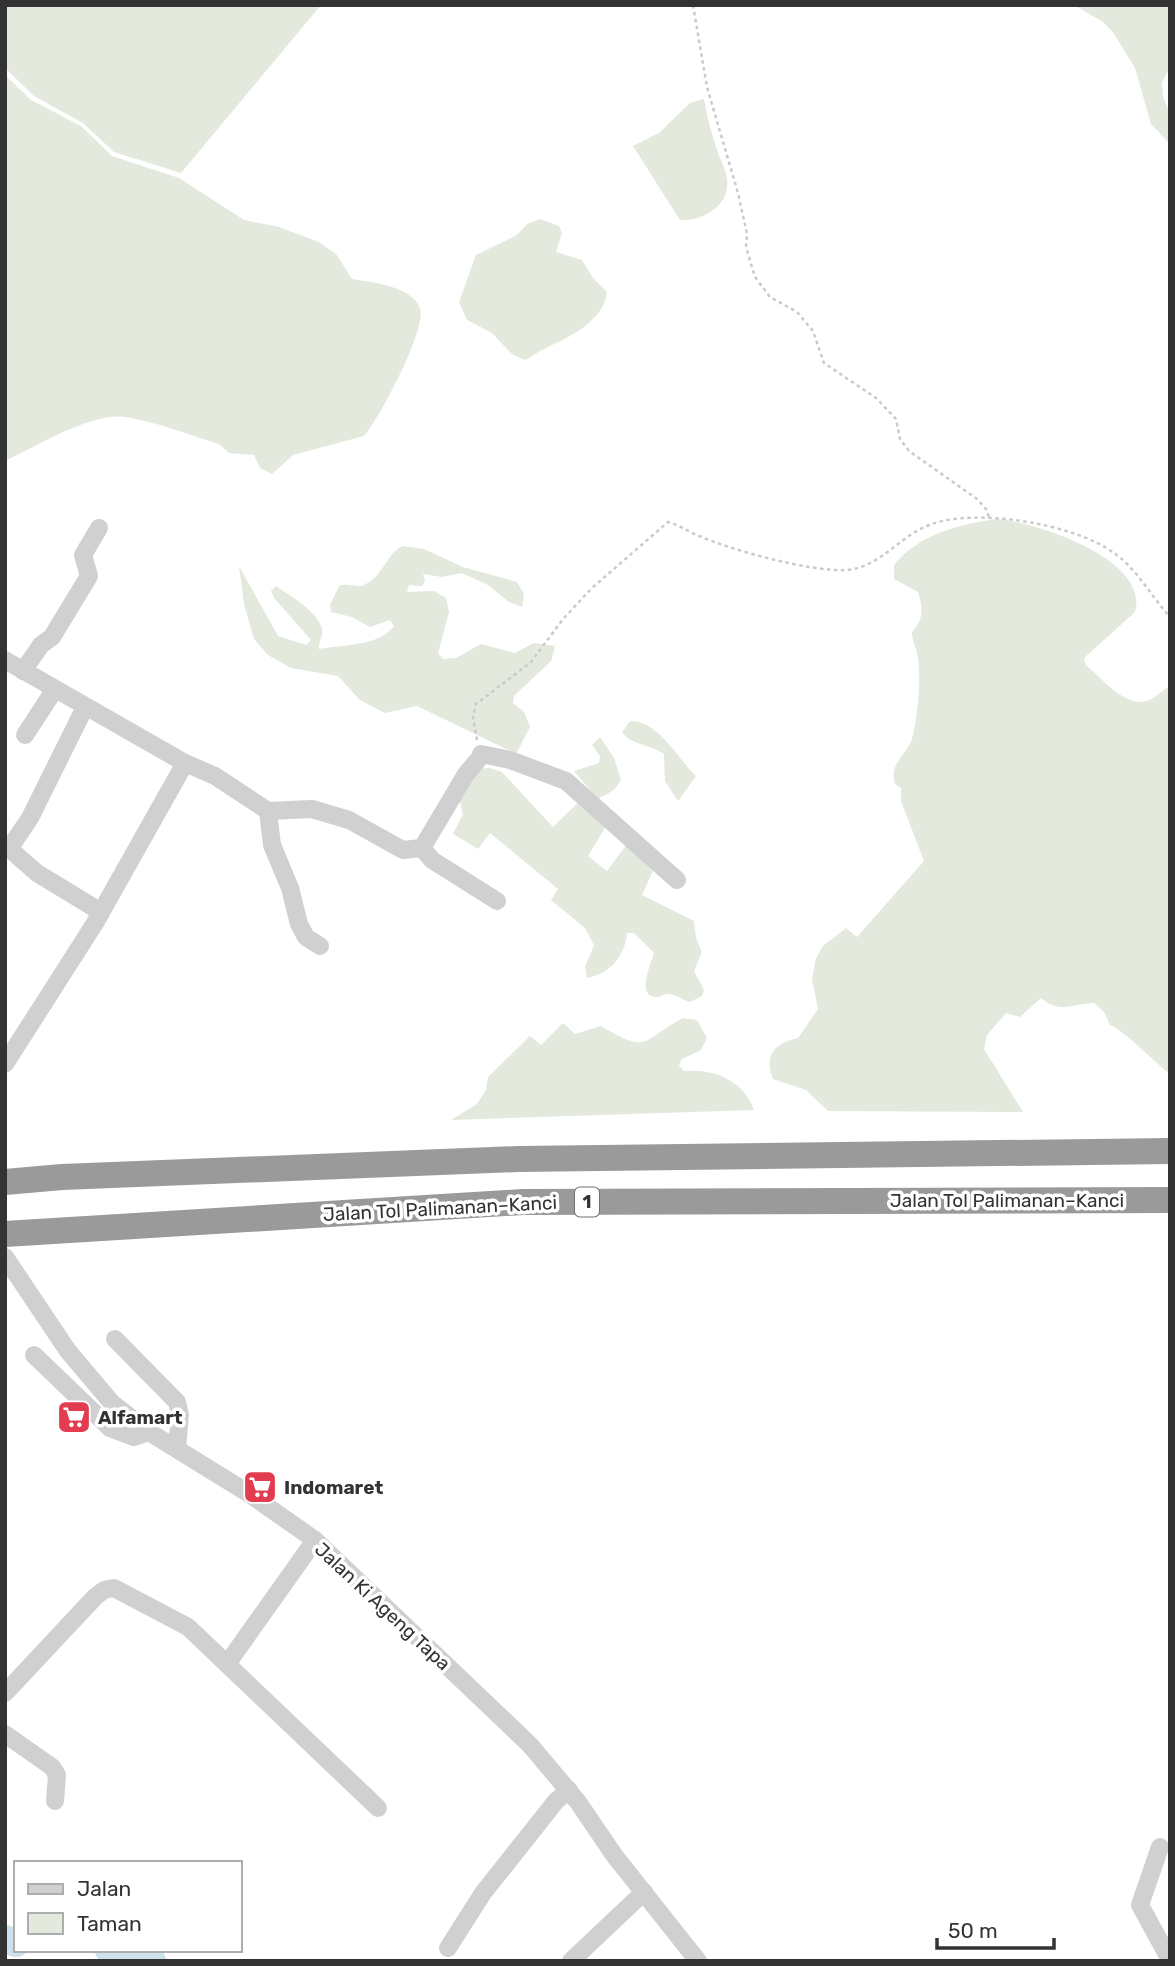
<svg xmlns="http://www.w3.org/2000/svg" width="1175" height="1966" font-family="Rubik,sans-serif">
<rect width="100%" height="100%" fill="#fff"/>
<g fill="#e3e9dc">
<polygon points="5,5 321,5 181,173 114,152 83,123 34,96 5,68"/>
<polygon points="1074,5 1170,5 1170,67 1162,83 1163,97 1170,113 1170,144 1151,124 1135,68 1113,32 1103,22"/>
<path d="M5,75L31,100L81,126L112,156L179,178L244,220L279,227L319,242L336,254L352,279C372,282 411,286 420,308C427,329 379,419 364,436L293,455L272,474L260,468L254,455L229,453L219,444C189,435 157,422 126,417C91,412 37,446 5,461Z"/>
<path d="M704,99C707,118 712,135 718,153C721,161 726,170 727,179C731,205 702,222 680,220L633,146L659,133L690,103Z"/>
<path d="M540,219L559,226L562,233L556,252L582,260L593,278L607,292C604,322 567,338 544,349C537,352 532,357 525,360L512,354L492,333L467,320L459,302L476,255L517,235L527,224Z"/>
<path d="M997,519C1036,522 1150,559 1135,612L1084,658L1086,665C1099,676 1126,708 1146,701C1155,699 1162,690 1170,686V1074C1153,1061 1126,1032 1110,1025L1104,1012L1094,1003C1071,1004 1060,1014 1041,998L1020,1017L1006,1013L987,1035L984,1049L1023,1112L828,1111L806,1090L773,1079C763,1054 776,1043 798,1038L818,1009L812,980L816,958L823,946L846,928L857,937L924,861L901,801V788L895,784C888,762 909,755 913,735C918,713 921,681 918,658C917,649 912,641 912,632C924,619 923,608 918,592L894,579V565C919,534 960,524 997,519Z"/>
<path d="M403,546L424,549L463,567L517,582L524,594L522,607L509,602L488,585L462,573L442,577L423,574L425,580L422,586L409,585L407,592L434,591L446,598L449,612L438,653L443,659L456,658L481,644L515,653L534,643L555,646L551,661L514,696L513,703L524,712L530,727L516,754L417,706L385,713L360,700L338,676L291,668L268,655L254,639L244,604L239,566L278,636L306,645L311,640L274,598L271,591L276,586C291,597 315,609 322,628C324,636 318,641 319,649C342,645 380,646 394,626L390,620L370,627L352,617L331,612L330,605L339,586C347,583 354,587 361,586C382,580 386,553 403,546Z"/>
<path d="M630,721C659,721 677,758 696,776L678,801L665,781L664,754C651,744 632,746 622,732Z"/>
<polygon points="600,737 614,758 621,780 614,790 598,799 574,771 599,763 600,756 592,745"/>
<path d="M490,768L502,772L553,827L584,797L608,823L588,856L607,871L627,844L653,871L642,895L694,921L696,938L702,952L694,971L704,990L702,996L690,1002C683,1000 676,995 669,994C665,993 662,997 658,997C634,998 652,962 654,953L634,933H627C625,956 610,974 587,978L585,967L594,945L585,928L551,900L558,889L490,833L478,849L453,834L463,814L458,795L475,769Z"/>
<path d="M683,1018L697,1020L707,1038L701,1050L682,1059L679,1066L684,1071C715,1069 743,1080 754,1110L451,1120L477,1104L486,1090L488,1077L530,1036L541,1045L563,1023L575,1034L601,1026C650,1055 640,1041 683,1018Z"/>
</g>
<g fill="none" stroke-linecap="round" stroke-linejoin="round">
<g stroke="#cce1eb" stroke-width="28">
<polyline points="5,1939 16,1943"/>
<polyline points="109,1950 152,1961"/>
</g>
<g stroke="#cacaca" stroke-width="2.5" stroke-dasharray="3.5 3.5" stroke-linecap="butt">
<polyline points="693,5 707,87 738,193 747,234 746,247 755,277 770,297 797,312 813,331 824,363 876,398 896,419 900,439 909,451 977,499 986,509 989,517"/>
<path d="M477,740L473,717L476,704L531,662L563,619L592,588L668,522C679,525 687,531 697,535C730,550 811,572 846,570C879,568 900,536 929,525C975,507 1075,524 1114,553C1137,569 1151,596 1170,617"/>
</g>
<g stroke="#d0d0d0" stroke-width="18">
<polyline points="5,660 185,763 95,923 5,1064"/>
<polyline points="23,671 41,645 52,637 89,576 83,555 99,528"/>
<polyline points="25,735 55,689"/>
<polyline points="481,754 510,760 566,781 677,880"/>
<polyline points="185,763 215,776 268,811 312,809 349,820 403,850 422,848 466,774 477,761"/>
<polyline points="268,811 272,845 290,888 299,924 306,937 320,946"/>
<polyline points="5,845 37,873 101,912"/>
<polyline points="422,848 432,860 497,901"/>
<polyline points="9,849 30,818 85,707"/>
<polyline points="5,1257 68,1351 112,1403 149,1432 248,1493 315,1540 530,1745 578,1802 614,1855 698,1961"/>
<polyline points="115,1339 177,1402 180,1415 177,1447"/>
<polyline points="34,1355 110,1428 134,1437 149,1432"/>
<polyline points="227,1664 315,1540"/>
<polyline points="5,1693 95,1597 104,1590 114,1588 188,1627 378,1808"/>
<polyline points="5,1734 52,1767 57,1775 55,1801"/>
<polyline points="1160,1847 1140,1905 1170,1960"/>
<polyline points="448,1948 483,1893 556,1801 569,1790"/>
<polyline points="571,1961 644,1892"/>
</g>
<g stroke="#9a9a9a" stroke-width="26">
<polyline points="5,1182 62,1177 518,1159 1170,1151"/>
<polyline points="5,1234 523,1202 1170,1200"/>
</g>
</g>
<defs>
<g id="supermarket-square" transform="scale(1.75)"><rect x="-9" y="-9" width="18" height="18" rx="4" fill="#e23c50" stroke="#fff"/><path d="M-6-5.5h2.5l.6 2H6L4.5 2H-2.5L-4.4-4H-6ZM-1.5 3.2a1.3 1.3 0 1 0 .1 0ZM3 3.2a1.3 1.3 0 1 0 .1 0Z" fill="#fff"/></g>
</defs>
<g fill-rule="evenodd">
<use href="#supermarket-square" x="74" y="1417"/>
<use href="#supermarket-square" x="260" y="1487"/>
</g>
<g text-anchor="middle" stroke-width="7" stroke-linejoin="round" paint-order="stroke">
<rect fill="#fff" stroke="#707070" stroke-width="2" x="575" y="1187.5" width="24" height="29" rx="5"/>
<g font-size="18" font-weight="bold" fill="#333">
<text x="587" y="1208">1</text>
</g>
<g font-size="19" fill="#333" stroke="#fff">
<text x="1007" y="1207">Jalan Tol Palimanan–Kanci</text>
<text transform="translate(440 1208) rotate(-3)" y="7">Jalan Tol Palimanan–Kanci</text>
<text transform="translate(383 1606) rotate(43)" y="7">Jalan Ki Ageng Tapa</text>
</g>
<g font-size="19" font-weight="bold" fill="#333" stroke="#fff" text-anchor="start">
<text x="98" y="1424">Alfamart</text>
<text x="284" y="1494">Indomaret</text>
</g>
</g>
<rect width="1175" height="1966" fill="none" stroke="#333333" stroke-width="14"/>
<rect x="14" y="1861" width="228" height="91" fill="#ffffff" stroke="#adadad" stroke-width="2"/>
<rect x="28" y="1884" width="35" height="10" fill="#d0d0d0" stroke="#adadad" stroke-width="2"/>
<text x="77" y="1896" font-size="21" fill="#333333">Jalan</text>
<rect x="28" y="1913" width="35" height="21" fill="#e3e9dc" stroke="#adadad" stroke-width="2"/>
<text x="77" y="1931" font-size="21" fill="#333333">Taman</text>
<path d="M937 1938v10h117v-10" fill="none" stroke="#333333" stroke-width="3.5"/>
<text x="948" y="1938" font-size="21" fill="#333333" stroke="#ffffff" stroke-width="5" paint-order="stroke">50 m</text>
</svg>
